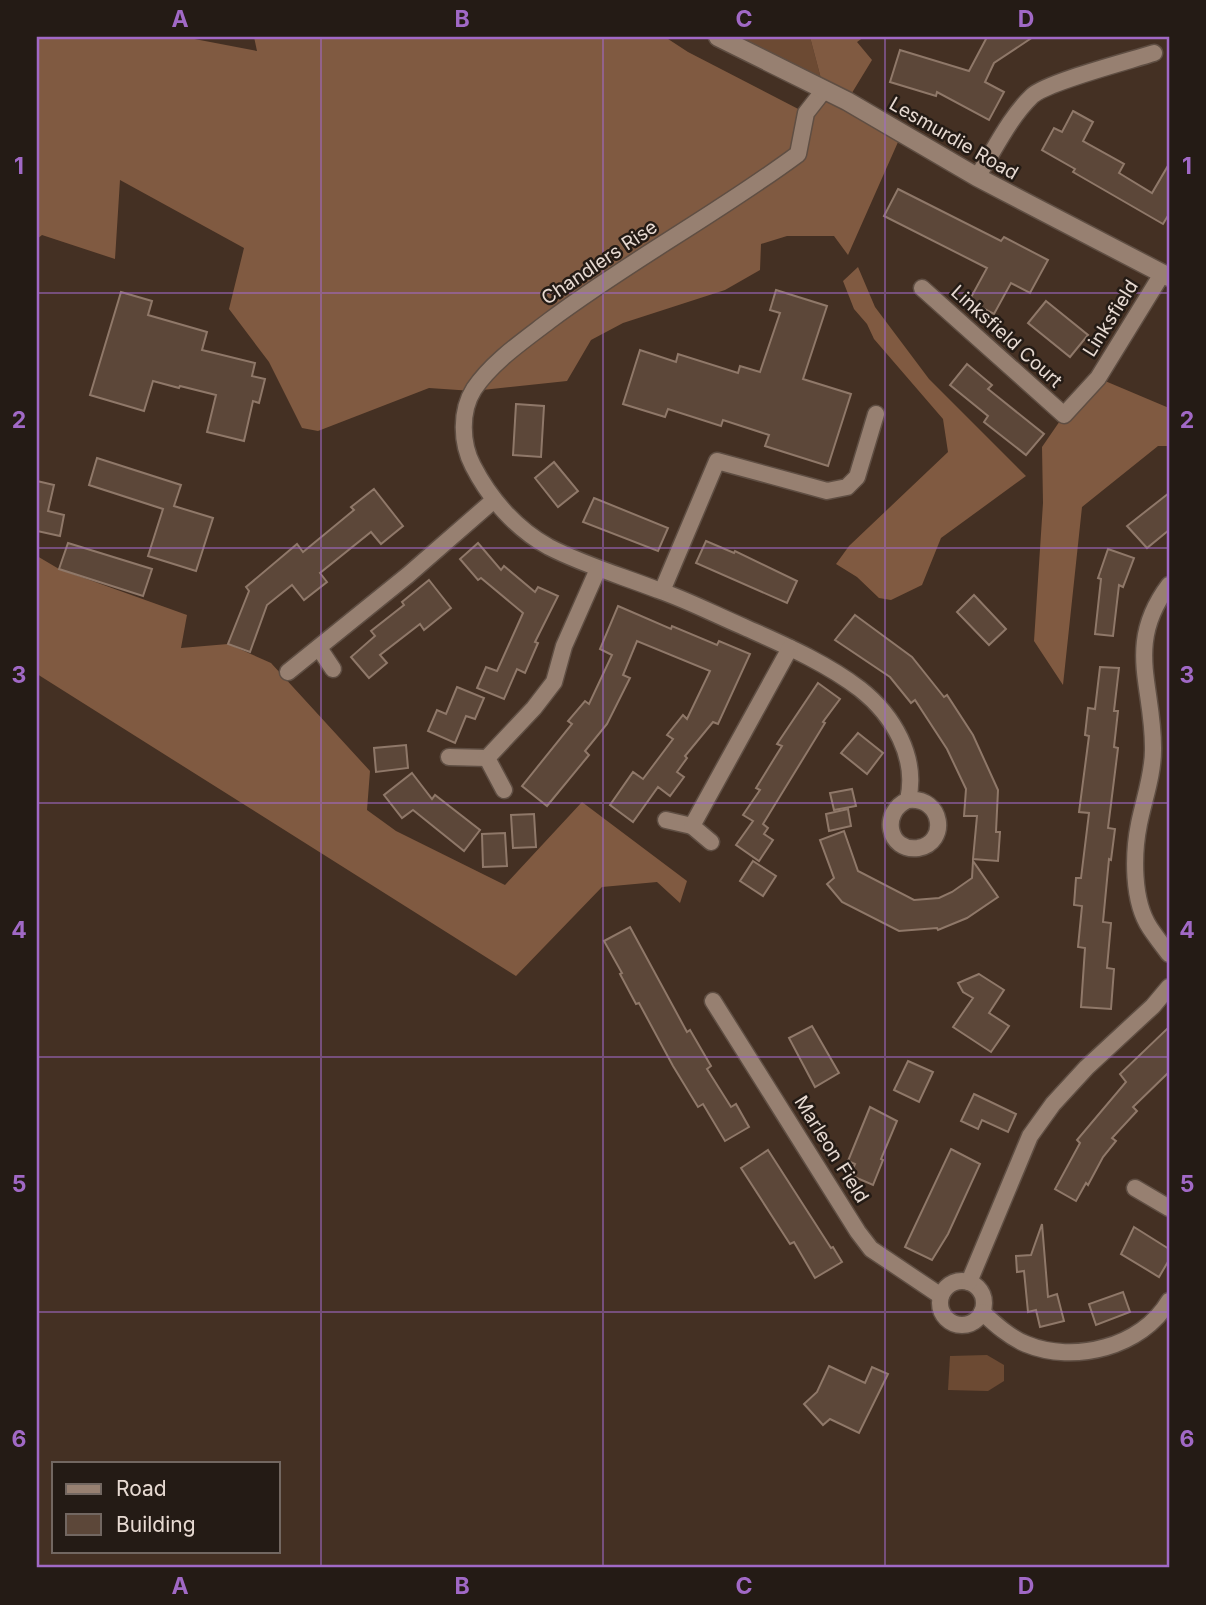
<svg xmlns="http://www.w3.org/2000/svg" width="1206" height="1605" font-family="Inter,sans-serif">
<rect width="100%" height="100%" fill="#443023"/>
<g fill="#6c4a33">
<polygon points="718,37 810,37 824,90"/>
<polygon points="987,1355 1004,1365 1004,1381 988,1391 948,1390 950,1356"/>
</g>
<g fill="#805a41">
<polygon points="37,37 184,37 257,51 254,37 665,37 688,52 806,113 824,90 810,37 864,37 857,42 872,60 847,101 902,133 848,255 834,236 787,236 761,244 760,270 725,290 623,323 591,340 567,381 473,391 429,388 318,431 302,428 269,362 229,309 244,248 120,180 115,259 42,235 37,239"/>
<polygon points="858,267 875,307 929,379 1026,476 941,538 922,585 891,600 879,598 857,577 836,564 849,546 948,452 943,419 874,339 867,324 854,309 843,281"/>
<polygon points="1098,378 1169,408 1169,446 1158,446 1082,507 1063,685 1034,641 1043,503 1042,447 1064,415"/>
<polygon points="37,556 59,569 187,615 181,648 228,644 271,663 370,771 367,810 396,831 505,885 582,802 687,881 680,903 657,882 602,887 516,976 37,674"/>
</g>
<g fill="#5c4739" stroke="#8f7869" stroke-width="2">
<polygon points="987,37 1033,37 994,63 985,82 1004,92 989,120 937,92 936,96 890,82 900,50 969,71"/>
<polygon points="1073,111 1093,122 1083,141 1124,164 1119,173 1152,193 1169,164 1169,214 1163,224 1073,172 1075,169 1042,150 1054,128 1062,132"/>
<polygon points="898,189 1001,241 1004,237 1048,260 1030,293 1011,283 994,314 969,301 987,268 884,216"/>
<polygon points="776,290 827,306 803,379 851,394 828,466 765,446 769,435 723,420 721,426 668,409 665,417 623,404 640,350 676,362 678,354 738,373 740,366 760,372 780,313 770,310"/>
<polygon points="121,292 152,301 148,315 207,332 202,350 255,363 252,376 265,379 259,403 253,401 244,441 207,432 216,395 180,386 179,388 153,381 144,411 90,395"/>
<polygon points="1046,301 1088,335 1070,357 1028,323"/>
<polygon points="967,364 992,385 988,389 1044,434 1026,455 984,422 988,416 950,385"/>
<polygon points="516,404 544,406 541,457 513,455"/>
<polygon points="97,458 181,485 174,506 213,518 196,571 148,556 163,509 89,485"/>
<polygon points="554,462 578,491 558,507 535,478"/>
<polygon points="37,481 54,485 48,511 64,515 60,536 37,531"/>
<polygon points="374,489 403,526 381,544 371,532 320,573 327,582 304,600 292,585 267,605 250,652 228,644 249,591 246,587 297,544 303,552 354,510 351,507"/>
<polygon points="1169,493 1169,530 1147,548 1127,526"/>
<polygon points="594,498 668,528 658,551 583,522"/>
<polygon points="706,541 734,553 735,551 797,581 787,603 696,563"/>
<polygon points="68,543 152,569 143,596 59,569"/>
<polygon points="478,543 501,570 504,566 535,592 538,587 558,596 535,642 538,643 525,673 517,669 504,699 477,688 486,667 497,671 523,613 481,578 478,580 460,559"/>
<polygon points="1108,549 1134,558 1123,587 1119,585 1113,636 1095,634 1101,579 1098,578"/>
<polygon points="429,580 451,608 424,630 420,624 380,655 387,663 369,678 351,657 375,636 371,631 404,605 402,602"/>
<polygon points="974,595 1006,629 989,645 957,612"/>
<polygon points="618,606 671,629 672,626 717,645 719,641 750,654 718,724 713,722 685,756 687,758 677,772 684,777 670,796 658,787 633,822 610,805 633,772 643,779 673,739 667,735 683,715 687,719 710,671 637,641 623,675 630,678 607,724 585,751 589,755 547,806 522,786 572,724 568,721 585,701 589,704 612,655 600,649"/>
<polygon points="855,615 912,657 944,697 947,695 973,735 998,790 996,832 1000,832 998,861 973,859 977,816 964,816 966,789 947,749 915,700 911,703 890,677 835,640"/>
<polygon points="1100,667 1119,668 1114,711 1118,711 1114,747 1118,748 1108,828 1115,829 1111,860 1109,859 1103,922 1111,923 1107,968 1114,969 1111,1009 1081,1007 1085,948 1078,947 1082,906 1074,905 1076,878 1081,878 1089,813 1079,812 1089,736 1085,735 1088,708 1095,709"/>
<polygon points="818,683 840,699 823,722 825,723 763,824 768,828 764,834 773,840 759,861 736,845 753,821 743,815 760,790 756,788 782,746 777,744"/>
<polygon points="457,687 484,698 475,719 466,716 455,743 428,731 437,710 446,714"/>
<polygon points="858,733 883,753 867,774 841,753"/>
<polygon points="406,745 408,768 376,772 374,748"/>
<polygon points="412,773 432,799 435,795 480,830 464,851 413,810 402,818 384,795"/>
<polygon points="852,789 856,806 834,810 830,793"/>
<polygon points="848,809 851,826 829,831 826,814"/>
<polygon points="534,814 536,847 513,848 511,815"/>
<polygon points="844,831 858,871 914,900 939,898 952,892 972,878 973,861 998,897 967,918 938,930 937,928 899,931 842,902 827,884 834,878 820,840"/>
<polygon points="505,833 507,866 483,867 482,834"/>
<polygon points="753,861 776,876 763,896 740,881"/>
<polygon points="630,927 687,1032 690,1030 711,1066 707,1069 731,1107 736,1104 749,1127 725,1141 703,1104 698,1107 673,1066 639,1003 636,1004 620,974 622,973 604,941"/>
<polygon points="979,974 1004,990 989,1013 1009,1026 991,1052 953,1027 973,998 963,992 958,983"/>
<polygon points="812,1026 839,1073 815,1087 789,1038"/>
<polygon points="1169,1027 1169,1072 1133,1107 1137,1111 1112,1138 1116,1141 1103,1157 1088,1185 1086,1183 1076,1201 1055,1189 1080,1143 1077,1140 1126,1082 1120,1074"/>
<polygon points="908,1061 933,1072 919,1102 894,1090"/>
<polygon points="974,1094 1016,1114 1008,1132 982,1120 978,1129 961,1121"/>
<polygon points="870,1107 897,1121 881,1159 883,1160 873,1185 850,1175 855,1164 848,1161"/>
<polygon points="951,1149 980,1164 948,1234 932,1260 905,1247"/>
<polygon points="768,1150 831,1248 833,1247 842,1262 815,1278 794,1242 790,1244 741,1168"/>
<polygon points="1042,1224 1048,1297 1057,1294 1064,1321 1040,1327 1036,1310 1028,1312 1024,1271 1017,1272 1016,1256 1031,1255"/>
<polygon points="1134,1227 1169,1249 1169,1260 1159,1277 1121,1254"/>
<polygon points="1123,1292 1130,1312 1096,1325 1089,1304"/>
<polygon points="829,1366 865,1383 872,1367 888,1374 859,1433 830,1419 823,1425 804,1404 817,1392"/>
</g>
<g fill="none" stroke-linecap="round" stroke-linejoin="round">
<g stroke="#5f4e43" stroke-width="19">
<g id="street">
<path d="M824,90L806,113L798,154C717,214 629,261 549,321C523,341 492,362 474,389C460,411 461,443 473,466C490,499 516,529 549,547C584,565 622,576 658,590C687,600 714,614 742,626C782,644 825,662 860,689C893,715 918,757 908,800C880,812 888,852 918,848C949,843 943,796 908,800"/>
<path d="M977,177C994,151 1009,118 1032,96C1047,82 1129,61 1154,53"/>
<polyline points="922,288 1064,415 1098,378 1162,274"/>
<path d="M1169,585C1124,645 1154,686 1153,750C1153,775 1144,799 1139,824C1133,854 1132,901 1150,928C1156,937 1163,946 1169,954"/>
<polyline points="662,591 717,461 827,491 847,487 857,477 876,414"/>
<polyline points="319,648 333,669"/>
<polyline points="288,672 408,575 494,500"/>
<polyline points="449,757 487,758"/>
<polyline points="504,790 487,758 534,708 554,682 564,646 598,569"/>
<polyline points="666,820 692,826"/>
<polyline points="711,842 692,826 790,648"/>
<polyline points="713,1001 858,1232 871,1249 941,1296"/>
<polyline points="1135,1188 1169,1208"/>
<circle cx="962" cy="1303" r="22"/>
<polyline points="969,1282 1030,1136 1053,1104 1087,1067 1153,1006 1169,987"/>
<path d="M982,1312C995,1324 1009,1337 1026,1344C1074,1364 1142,1347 1169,1301"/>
</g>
</g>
<g stroke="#5f4e43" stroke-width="21">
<polyline id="secondary" points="718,37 847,101 977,177 1169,277"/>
</g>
<use href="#street" stroke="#978071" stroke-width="16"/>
<use href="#secondary" stroke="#978071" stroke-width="18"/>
</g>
<path fill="none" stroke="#a169c6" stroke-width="2" stroke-opacity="0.55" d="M321,37V1568M603,37V1568M885,37V1568M37,293H1169M37,548H1169M37,803H1169M37,1057H1169M37,1312H1169"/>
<g text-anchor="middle" stroke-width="5" stroke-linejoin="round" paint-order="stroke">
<g font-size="19" fill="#e7dad2" stroke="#241b15">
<text transform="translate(954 138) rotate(30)" y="7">Lesmurdie Road</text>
<text transform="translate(599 262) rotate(-34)" y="7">Chandlers Rise</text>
<text transform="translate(1110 318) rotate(-58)" y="7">Linksfield</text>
<text transform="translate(1007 336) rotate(42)" y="7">Linksfield Court</text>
<text transform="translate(832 1149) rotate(58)" y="7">Marleon Field</text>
</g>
</g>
<rect width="1206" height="1605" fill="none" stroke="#241b15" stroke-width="77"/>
<rect x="52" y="1462" width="228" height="91" fill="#241b15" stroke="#726761" stroke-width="2"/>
<rect x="66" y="1484" width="35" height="10" fill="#978071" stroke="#726761" stroke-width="2"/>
<text x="116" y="1496" font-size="21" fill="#e7dad2">Road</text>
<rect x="66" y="1514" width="35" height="21" fill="#5c4739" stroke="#726761" stroke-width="2"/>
<text x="116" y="1532" font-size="21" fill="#e7dad2">Building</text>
<rect x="38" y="38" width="1130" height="1528" fill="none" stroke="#a169c6" stroke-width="2.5"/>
<g font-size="23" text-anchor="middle" font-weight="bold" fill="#a169c6">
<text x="180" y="27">A</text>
<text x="462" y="27">B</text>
<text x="744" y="27">C</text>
<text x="1026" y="27">D</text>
<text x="19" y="174">1</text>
<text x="1187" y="174">1</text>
<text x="19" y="428">2</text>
<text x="1187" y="428">2</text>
<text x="19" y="683">3</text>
<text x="1187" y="683">3</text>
<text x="19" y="938">4</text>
<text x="1187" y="938">4</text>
<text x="19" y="1192">5</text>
<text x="1187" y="1192">5</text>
<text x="19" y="1447">6</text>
<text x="1187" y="1447">6</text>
<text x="180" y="1594">A</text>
<text x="462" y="1594">B</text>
<text x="744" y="1594">C</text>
<text x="1026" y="1594">D</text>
</g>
</svg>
